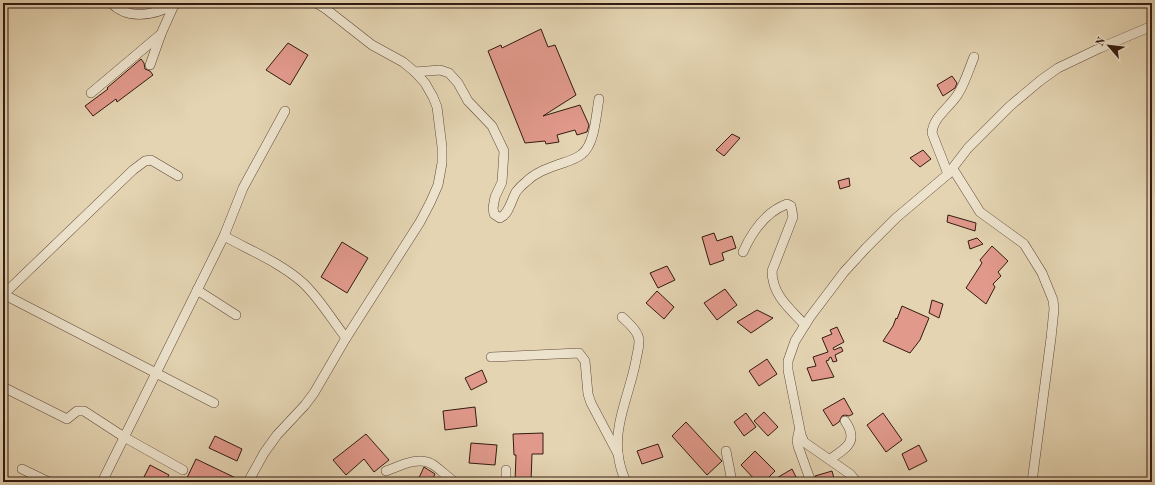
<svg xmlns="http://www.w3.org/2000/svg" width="1155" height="485" font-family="'Old Standard TT',serif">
<rect width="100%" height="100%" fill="#e4d4b2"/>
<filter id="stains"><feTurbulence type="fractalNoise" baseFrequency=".005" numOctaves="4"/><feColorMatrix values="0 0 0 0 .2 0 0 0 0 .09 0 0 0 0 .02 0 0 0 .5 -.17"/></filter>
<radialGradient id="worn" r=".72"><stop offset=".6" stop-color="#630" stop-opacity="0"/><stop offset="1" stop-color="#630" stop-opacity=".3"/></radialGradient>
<g fill="#e1998b" stroke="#341a11">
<polygon points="541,29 548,47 555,45 576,95 543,116 580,105 589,125 587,132 577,135 575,130 557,135 559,142 546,144 545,141 525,143 488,51 501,45 502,48"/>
<polygon points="288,43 308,55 290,85 266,70"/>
<polygon points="141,59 144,63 145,69 150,71 153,75 117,102 116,99 93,116 85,106 108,89 107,88"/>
<polygon points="952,76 957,83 955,88 943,96 937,85"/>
<polygon points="732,134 740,138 724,156 716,150"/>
<polygon points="923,150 931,159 920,167 910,158"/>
<polygon points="849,178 850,186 840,189 838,181"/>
<polygon points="948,215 976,223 975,231 947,222"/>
<polygon points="714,233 717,241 732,236 736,248 722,253 724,260 710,265 702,237"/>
<polygon points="977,238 983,244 970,249 968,241"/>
<polygon points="342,242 368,258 347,293 321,277"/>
<polygon points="992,246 1008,261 998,272 1001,276 993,284 995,287 986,304 966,288 982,263 980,260"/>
<polygon points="667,266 675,280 658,288 650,273"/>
<polygon points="725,289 737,305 717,320 704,303"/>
<polygon points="657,291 674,307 664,319 646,303"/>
<polygon points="932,300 943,304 939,318 929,313"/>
<polygon points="902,306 929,318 920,340 910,353 883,341 893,326 896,318 897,319"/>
<polygon points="757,310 773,318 751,333 737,322"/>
<polygon points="837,327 844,342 833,348 834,350 841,347 843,351 835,355 837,361 833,362 831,357 829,358 829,360 826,361 834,377 812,381 807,368 816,366 813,357 828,352 822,338 832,334 830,330"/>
<polygon points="767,359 777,374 759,386 749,371"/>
<polygon points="482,370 487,382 471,390 465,378"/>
<polygon points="844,398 853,414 849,416 845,415 842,416 839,422 833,426 823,410"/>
<polygon points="475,407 477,426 445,430 443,411"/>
<polygon points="764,412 778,427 768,436 754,421"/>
<polygon points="746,413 756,427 744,436 734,422"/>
<polygon points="883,413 902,440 886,452 867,425"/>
<polygon points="686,422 722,461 707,475 672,436"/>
<polygon points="543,433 543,454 532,454 531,482 515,482 516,455 514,455 513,434"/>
<polygon points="366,434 389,460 374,472 364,459 346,475 333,460"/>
<polygon points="215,436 242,449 237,461 209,448"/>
<polygon points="471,443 497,445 495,465 469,463"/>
<polygon points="658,444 663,457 642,464 637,451"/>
<polygon points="919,445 927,461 909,470 902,454"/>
<polygon points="755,451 775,471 764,482 757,482 741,465"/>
<polygon points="196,459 242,481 242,482 185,482"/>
<polygon points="150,465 169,475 165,482 154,482 144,477"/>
<polygon points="424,467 435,474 431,482 417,482"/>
<polygon points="792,469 796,477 787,482 770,482"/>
<polygon points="832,471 835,482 817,482 815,476"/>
</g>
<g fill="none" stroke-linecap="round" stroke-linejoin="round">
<g stroke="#604839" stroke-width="10">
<g id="minor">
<path d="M111,3C130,22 157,14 178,3"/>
<path d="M974,57C969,69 965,83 958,94C950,107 933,117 932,133L948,174L953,169L980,212L1024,244L1042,273L1053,300L1054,309L1051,338L1032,482"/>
<polyline points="150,65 161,34 174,5"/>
<path d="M415,72L440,70L449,73L458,83L468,101L492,126L504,151L502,182L495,197L493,208L494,214L500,218C509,214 511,201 516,192C519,188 523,184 527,181C535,173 546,169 557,165C565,162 575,160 582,154C595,144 596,114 599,99"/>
<polyline points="91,93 161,34"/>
<path d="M224,236C249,250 281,263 303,283C320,299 332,320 346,338"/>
<path d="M743,252C752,232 765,212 787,204L791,206L793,217L772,271C772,295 790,309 805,325"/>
<polyline points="197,290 236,315"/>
<polyline points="3,294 214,403"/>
<polyline points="4,294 133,170 145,161 151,160 178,176"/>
<path d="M622,317C628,323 635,328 638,336C641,343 637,353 636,360C631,389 614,424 618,453C619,463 622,473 626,482"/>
<polyline points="491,357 579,353 585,361 588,394 591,403 618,454"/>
<polyline points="3,387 67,419 77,411 84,411 124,437 183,470"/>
<polyline points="799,431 797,440 798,446 811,482"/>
<polyline points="726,451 732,482"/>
<path d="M830,459C847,448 859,441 845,421"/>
<polyline points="22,469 49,482"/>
<path d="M386,471C400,466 418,456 432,464C440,469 447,477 455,482"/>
<polyline points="102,482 224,236 243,188 285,111"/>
<polyline points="248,482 264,453 277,435 305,405 314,393 346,338 420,222 430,203 438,185 442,163 442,147 437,107 433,97 425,83 415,72 403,62 372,45 326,9 316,3"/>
<polyline points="506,482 506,470"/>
<polyline points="857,482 850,474 804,442 801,435 788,370 788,361 795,341 810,317 844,272 866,248 896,218 948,174 968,148 1010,106 1041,80 1058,68 1100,48 1152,26"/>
</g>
</g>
<use href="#minor" stroke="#ede3cd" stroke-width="9"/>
</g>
<rect width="1155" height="485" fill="none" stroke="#e4d4b2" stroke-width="16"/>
<rect x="4" y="4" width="1147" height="477" fill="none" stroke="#341a11" stroke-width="2"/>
<rect x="8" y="8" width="1139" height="469" fill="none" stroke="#341a11"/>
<g transform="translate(1109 46) rotate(298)" stroke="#ede3cd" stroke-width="3" paint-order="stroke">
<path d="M0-3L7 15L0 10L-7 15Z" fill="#341a11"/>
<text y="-6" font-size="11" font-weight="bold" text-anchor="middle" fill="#341a11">N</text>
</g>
<rect width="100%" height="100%" filter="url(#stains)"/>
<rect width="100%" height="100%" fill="url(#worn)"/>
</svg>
